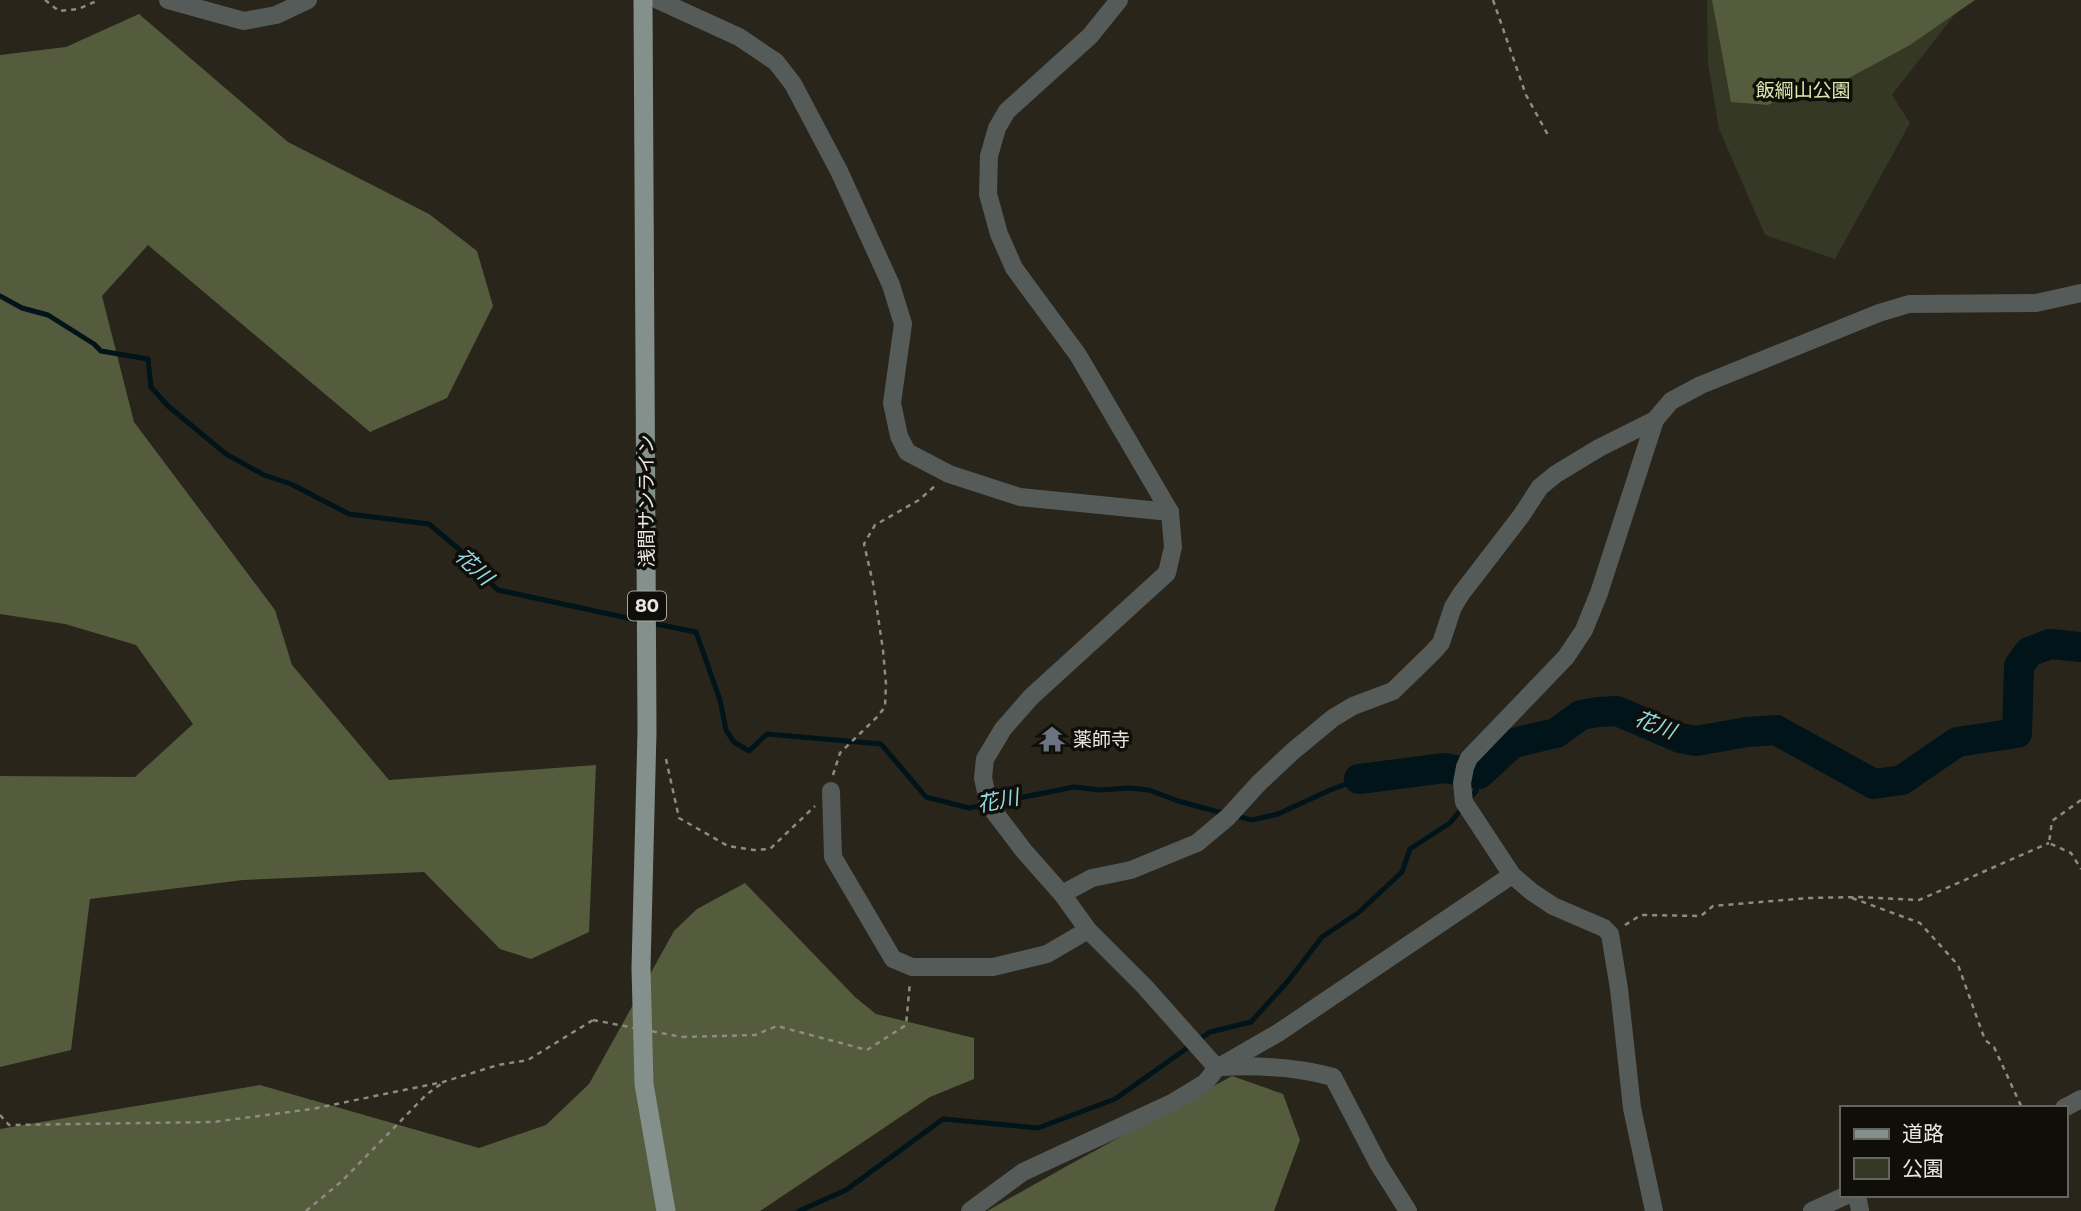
<svg xmlns="http://www.w3.org/2000/svg" width="2081" height="1211" font-family="Montserrat,'Noto Sans JP',sans-serif">
<rect width="100%" height="100%" fill="#29251a"/>
<polygon fill="#343825" points="1707,0 1966,0 1892,95 1910,123 1835,259 1765,235 1719,129 1708,64"/>
<g fill="#555b3d">
<polygon points="1712,0 1975,0 1910,45 1847,79 1813,83 1768,105 1731,102"/>
<polygon points="139,14 288,142 429,214 477,251 493,306 447,398 370,432 148,245 102,296 134,422 275,610 292,665 389,780 596,765 589,932 531,959 500,949 424,872 243,880 90,899 71,1050 0,1067 0,776 135,777 193,724 136,645 65,624 0,614 0,55 66,47"/>
<polygon points="745,883 855,997 876,1014 974,1038 974,1079 930,1097 760,1211 0,1211 0,1129 260,1085 479,1148 546,1125 589,1084 674,931 697,909"/>
<polygon points="1232,1076 1283,1094 1300,1140 1274,1211 987,1211 1067,1166"/>
</g>
<g fill="none" stroke-linecap="round" stroke-linejoin="round">
<g stroke="#001419" stroke-width="5">
<polyline points="0,296 22,308 48,315 94,344 101,351 148,359 151,387 168,406 226,454 264,475 291,484 349,514 429,524 461,551 481,574 498,590 641,621"/>
<polyline points="651,623 696,632 720,700 726,730 734,742 749,751 767,734 881,744 926,797 969,808 1074,787 1101,790 1129,788 1149,790 1178,801 1226,814"/>
<polyline points="1236,816 1252,820 1278,814 1328,791 1359,779"/>
<polyline points="799,1211 846,1190 943,1119 1038,1128 1115,1099 1210,1032 1251,1022 1288,981 1322,937 1358,913 1402,872 1410,849 1450,823 1476,791 1479,774"/>
</g>
<polyline stroke="#001419" stroke-width="30" points="1359,779 1444,768 1479,774 1513,743 1556,733 1581,715 1598,712 1617,711 1680,738 1696,741 1747,732 1776,730 1874,784 1902,780 1957,742 2017,733 2019,666 2029,652 2050,644 2081,647"/>
<g stroke="#8e8b82" stroke-width="2.5" stroke-dasharray="5 5" stroke-linecap="butt">
<polyline points="45,0 59,11 78,9 99,0"/>
<polyline points="1493,0 1526,95 1548,135"/>
<polyline points="666,759 679,818 728,846 754,850 770,849 815,806"/>
<polyline points="833,775 840,753 877,717 885,707 886,684 883,650 873,583 864,544 875,525 919,500 936,485"/>
<polyline points="2081,800 2052,821 2049,843 2071,853 2081,869"/>
<polyline points="1852,898 1920,923 1958,965 1985,1040 1994,1047 2022,1108"/>
<polyline points="1625,925 1641,915 1701,916 1713,906 1808,898 1860,897 1919,900 2049,843"/>
<polyline points="682,1037 755,1035 777,1026 867,1050 906,1025 910,982"/>
<polyline points="0,1115 9,1125 213,1122 312,1109 443,1082 498,1065 528,1060 593,1020"/>
<polyline points="306,1211 342,1181 426,1095 441,1084"/>
</g>
<g stroke="#545b58" stroke-width="18">
<polyline points="168,0 244,21 276,15 308,0"/>
<polyline points="658,0 739,37 776,62 793,84 839,171 891,285 903,324 892,403 899,436 907,452 949,474 1020,497 1170,512"/>
<polyline points="1119,0 1090,36 1007,111 997,128 989,156 988,194 999,234 1014,268 1078,355 1170,512 1173,547 1167,573 1031,697 1003,729 985,759 983,778 989,805 1024,851 1062,894 1088,930 1145,987 1217,1068"/>
<polyline points="831,791 833,857 893,959 912,967 993,967 1047,954 1088,930"/>
<polyline points="1062,894 1092,878 1131,870 1197,843 1228,817 1259,783 1292,752 1333,718 1353,706 1393,691 1434,651 1441,643 1453,607 1461,594 1521,516 1540,487 1556,474 1599,448 1655,420"/>
<path d="M1221,1067C1259,1065 1296,1067 1333,1077L1379,1165L1408,1211"/>
<polyline points="2064,1108 2081,1099"/>
<polyline points="1857,1195 1860,1211"/>
<polyline points="970,1211 1023,1172 1172,1103 1205,1083 1217,1068 1278,1033 1512,875"/>
<polyline points="1654,1211 1632,1108 1619,989 1610,934 1604,928 1553,906 1532,892 1512,875 1464,802 1462,783 1465,767 1469,758 1566,657 1584,630 1599,593 1655,420 1671,401 1701,385 1879,313 1909,304 2036,303 2081,293"/>
<polyline points="1812,1211 1847,1195"/>
</g>
<polyline stroke="#83908b" stroke-width="19" points="643,0 647,732 641,968 644,1084 666,1211"/>
<polyline stroke="#8e8b82" stroke-width="2.5" stroke-dasharray="5 5" stroke-linecap="butt" points="593,1020 682,1037"/>
</g>
<defs>
<g id="temple-bare" transform="scale(2.1)"><path d="M0-6L5-2H3V0L6.5 2.5H4V6H1.5V3h-3V6H-4V2.5H-6.5L-3 0V-2H-5Z" fill="#6b7280" stroke="#100e09" stroke-width="2.5" paint-order="stroke"/></g>
</defs>
<g fill-rule="evenodd">
<use href="#temple-bare" x="1052" y="739"/>
</g>
<g text-anchor="middle" stroke-width="7" stroke-linejoin="round" paint-order="stroke">
<rect fill="#100e09" stroke="#a7a59f" stroke-width="2" x="628" y="591.5" width="38" height="29" rx="5"/>
<g font-size="18" font-weight="bold" fill="#e8e6df">
<text x="647" y="612">80</text>
</g>
<g font-size="19" fill="#dde9b0" stroke="#100e09">
<text x="1803" y="97">飯綱山公園</text>
</g>
<g font-size="19" fill="#e8e6df" stroke="#100e09">
<text transform="translate(646 501) rotate(-90)" y="7">浅間サンライン</text>
</g>
<g font-size="19" fill="#e8e6df" stroke="#100e09" text-anchor="start">
<text x="1073" y="746">薬師寺</text>
</g>
<g font-size="21" font-style="italic" fill="#90dbe7" stroke="#100e09">
<text transform="translate(474 567) rotate(43)" y="7">花川</text>
<text transform="translate(1655 725) rotate(21)" y="7">花川</text>
<text transform="translate(998 801) rotate(-11)" y="7">花川</text>
</g>
</g>
<rect x="1840" y="1106" width="228" height="91" fill="#100e09" stroke="#66645f" stroke-width="2"/>
<rect x="1854" y="1129" width="35" height="10" fill="#83908b" stroke="#66645f" stroke-width="2"/>
<text x="1902" y="1141" font-size="21" fill="#e8e6df">道路</text>
<rect x="1854" y="1158" width="35" height="21" fill="#343825" stroke="#66645f" stroke-width="2"/>
<text x="1902" y="1176" font-size="21" fill="#e8e6df">公園</text>
</svg>
